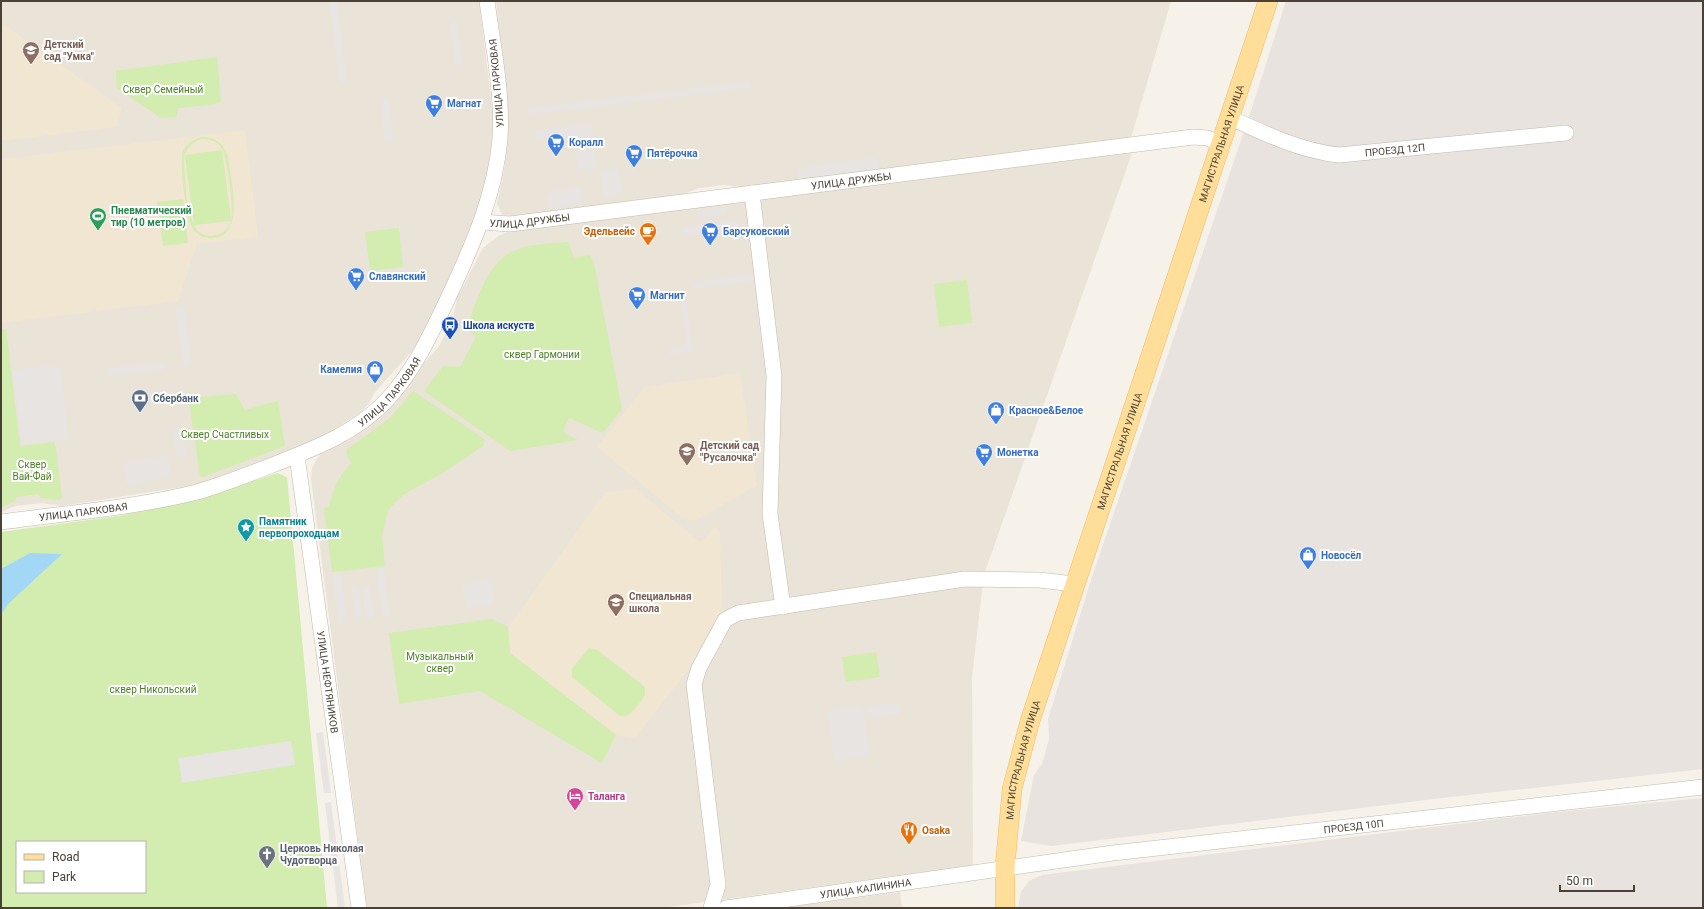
<svg xmlns="http://www.w3.org/2000/svg" width="1704" height="909" font-family="Roboto,sans-serif">
<rect width="100%" height="100%" fill="#f6f1e9"/>
<g fill="#eae3d7">
<polygon points="1,1 479,1 493,114 492,138 488,168 480,202 454,269 419,341 412,351 375,392 368,405 359,414 328,433 303,445 208,481 182,487 62,506 42,503 15,506 1,512"/>
<polygon points="496,1 1171,1 1131,138 742,187 724,185 699,188 683,194 509,217 502,214 497,204 505,165 508,121 507,97"/>
<polygon points="1132,153 986,569 982,590 972,678 973,865 662,908 367,908 311,479 312,469 316,460 321,454 349,440 379,418 396,402 424,363 438,348 452,322 457,298 483,248 498,236 516,229"/>
<polygon points="900,892 902,908 781,908"/>
</g>
<g fill="#e8e3de">
<polygon points="1286,1 1703,1 1703,769 1451,797 1051,846 1021,841 1034,775 1042,764 1049,739 1048,719 1091,580 1251,111"/>
<polygon points="1703,798 1703,908 1018,908 1021,892 1029,881 1042,875 1548,813"/>
</g>
<g fill="#f0e6d2">
<polygon points="1,22 122,108 116,127 1,141"/>
<polygon points="245,130 258,237 197,244 178,301 1,323 2,159"/>
<polygon points="740,373 757,486 694,521 682,518 597,447 644,387"/>
<polygon points="636,489 700,542 715,528 720,532 722,607 689,669 635,738 616,735 510,653 508,627 605,492"/>
</g>
<g fill="#d3ecaf" fill-rule="evenodd">
<polygon points="217,57 221,101 216,104 179,108 176,117 161,118 117,88 116,71"/>
<path d="M202,137C216,137 224,144 228,157C230,178 246,234 214,238C206,239 198,236 193,229C186,220 179,162 183,151C187,143 194,139 202,137ZM202,139C209,139 216,141 221,147C228,155 234,211 231,221C229,228 223,234 216,235C184,244 186,182 184,162C184,150 190,142 202,139Z"/>
<polygon points="222,150 231,221 194,225 185,155"/>
<polygon points="183,199 188,243 163,246 157,202"/>
<polygon points="399,228 403,267 370,271 365,232"/>
<path d="M568,242L574,257L590,255L594,263L622,409L603,433L569,418L563,432L578,440L510,451L424,391L443,366L460,367L476,337L467,329C475,304 488,259 516,250C532,244 551,243 568,242Z"/>
<polygon points="967,280 972,323 939,327 934,284"/>
<polygon points="6,329 20,446 55,442 62,498 60,500 40,498 39,494 16,497 16,501 1,507 1,330"/>
<path d="M413,391L477,434L485,440L483,446L446,471L403,495L388,510L382,537L385,566L332,572L324,508L329,507C333,490 339,474 352,463L347,456L346,450L390,418Z"/>
<polygon points="236,394 245,410 278,401 285,446 203,477 200,476 189,402 192,398"/>
<path d="M277,473L287,477L327,908H1V532L118,516L199,500ZM17,842H145V892H17Z"/>
<polygon points="492,619 508,627 510,653 616,735 602,763 480,691 399,704 389,633"/>
<path d="M589,648L597,650L645,687V695C639,703 631,719 620,716L572,677V669Z"/>
<polygon points="876,652 880,677 846,682 842,657"/>
</g>
<g fill="#e7e4e1">
<polygon points="329,1 337,1 347,82 339,83"/>
<polygon points="457,21 462,65 455,65 450,22"/>
<polygon points="750,81 751,88 528,115 527,108"/>
<polygon points="388,97 394,141 385,142 380,98"/>
<polygon points="591,123 597,168 578,170 573,135 534,140 533,131"/>
<polygon points="877,157 878,169 798,179 797,168"/>
<polygon points="619,169 622,195 604,198 600,171"/>
<polygon points="581,187 583,205 548,209 547,197 551,191"/>
<polygon points="726,207 727,215 698,219 697,210"/>
<polygon points="739,220 740,229 683,236 682,227"/>
<polygon points="754,274 755,281 693,289 692,282"/>
<polygon points="682,291 683,297 657,300 656,295"/>
<polygon points="686,300 693,351 668,355 667,349 687,346 681,301"/>
<polygon points="184,305 192,365 183,366 175,307"/>
<polygon points="164,362 165,370 108,376 107,368"/>
<polygon points="60,364 69,439 22,445 12,370"/>
<polygon points="181,427 186,456 177,458 172,429"/>
<polygon points="168,455 171,477 127,485 123,462"/>
<polygon points="384,568 390,616 382,617 376,569"/>
<polygon points="341,574 347,621 338,622 332,575"/>
<polygon points="491,579 495,604 466,608 462,584"/>
<polygon points="370,585 374,618 366,619 362,586"/>
<polygon points="359,586 363,619 355,620 351,587"/>
<polygon points="900,702 901,714 869,718 867,706"/>
<polygon points="863,706 870,756 834,761 827,711"/>
<polygon points="323,732 331,793 324,793 316,733"/>
<polygon points="291,741 295,765 182,783 178,758"/>
<polygon points="331,802 345,908 338,908 325,803"/>
</g>
<polygon fill="#a2d7f6" points="30,553 62,554 8,604 1,615 1,569"/>
<g fill="none" stroke-linecap="round" stroke-linejoin="round">
<g stroke="#c2b9ab" stroke-width="16">
<g id="minor">
<path id="s1" d="M1229,117C1263,133 1301,151 1339,155L1566,133"/>
<polyline points="752,193 774,376 770,514 783,607"/>
<path id="s2" d="M482,222L510,224L1193,137L1207,138L1220,143"/>
<path id="s3" d="M297,456L359,908"/>
<path id="s4" d="M1,522C66,513 133,508 197,492C225,484 252,473 280,462C318,447 356,432 385,402C414,372 432,332 450,294C473,244 495,195 500,139C503,94 493,46 487,1"/>
<polyline points="711,908 718,885 694,684 699,668 725,620 738,613 965,579 1039,580 1074,584"/>
<path id="s5" d="M726,908L1113,853L1703,787"/>
</g>
</g>
<g stroke="#edbd60" stroke-width="20">
<g id="major">
<path id="s6" d="M1005,908V867L1012,789L1030,721L1268,1"/>
</g>
</g>
<use href="#minor" stroke="#fff" stroke-width="15"/>
<use href="#major" stroke="#ffde99" stroke-width="19"/>
</g>
<defs>
<g id="school-pin" transform="scale(0.9)"><path d="M0 17L-7.5 6A9.5 9.5 0 1 1 7.5 6Z" fill="#8d6e63" stroke="#fff"/><path d="M0-5L7-2L0 1L-7-2ZM-4 1L0 2.5L4 1V4Q0 6-4 4Z" fill="#fff"/></g>
<g id="supermarket-pin" transform="scale(0.9)"><path d="M0 17L-7.5 6A9.5 9.5 0 1 1 7.5 6Z" fill="#3f7fe0" stroke="#fff"/><path d="M-6-5.5h2.5l.6 2H6L4.5 2H-2.5L-4.4-4H-6ZM-1.5 3.2a1.3 1.3 0 1 0 .1 0ZM3 3.2a1.3 1.3 0 1 0 .1 0Z" fill="#fff"/></g>
<g id="stadium-pin" transform="scale(0.9)"><path d="M0 17L-7.5 6A9.5 9.5 0 1 1 7.5 6Z" fill="#2e9e5b" stroke="#fff"/><path d="M0-5a6.5 5 0 1 0 0 10a6.5 5 0 1 0 0-10ZM-3.5-1.8h7v3.6h-7Z" fill="#fff"/></g>
<g id="cafe-pin" transform="scale(0.9)"><path d="M0 17L-7.5 6A9.5 9.5 0 1 1 7.5 6Z" fill="#e8710a" stroke="#fff"/><path d="M-5.5-4.5H6V0H3Q3 3.5 0 3.5H-2.5Q-5.5 3.5-5.5 0ZM3-3.2v2h1.7v-2ZM-6 4.5H4V6H-6Z" fill="#fff"/></g>
<g id="bus-pin" transform="scale(0.9)"><path d="M0 17L-7.5 6A9.5 9.5 0 1 1 7.5 6Z" fill="#1a4fb4" stroke="#fff"/><path d="M-5-6H5V4H4V6H2V4H-2V6H-4V4H-5ZM-3.5-4V0h7V-4ZM-3.5 1.2v1.5H-2V1.2ZM2 1.2v1.5H3.5V1.2Z" fill="#fff"/></g>
<g id="shop-pin" transform="scale(0.9)"><path d="M0 17L-7.5 6A9.5 9.5 0 1 1 7.5 6Z" fill="#3f7fe0" stroke="#fff"/><path d="M-5-2.5h2.3a2.7 3.5 0 0 1 5.4 0H5L5.5 6h-11ZM-1.5-2.5h3a1.5 2.3 0 0 0-3 0Z" fill="#fff"/></g>
<g id="bank-pin" transform="scale(0.9)"><path d="M0 17L-7.5 6A9.5 9.5 0 1 1 7.5 6Z" fill="#5c6f8a" stroke="#fff"/><path d="M-6-4H6V4H-6ZM0-2.3a2.3 2.3 0 1 0 0 4.6a2.3 2.3 0 1 0 0-4.6Z" fill="#fff"/></g>
<g id="sight-pin" transform="scale(0.9)"><path d="M0 17L-7.5 6A9.5 9.5 0 1 1 7.5 6Z" fill="#0f9aa8" stroke="#fff"/><path d="M0-6L1.8-2.2L6-1.7L2.9 1.2L3.7 5.4L0 3.3L-3.7 5.4L-2.9 1.2L-6-1.7L-1.8-2.2Z" fill="#fff"/></g>
<g id="hotel-pin" transform="scale(0.9)"><path d="M0 17L-7.5 6A9.5 9.5 0 1 1 7.5 6Z" fill="#d1479c" stroke="#fff"/><path d="M-6-4.5h1.5V1H6V5H4.5V3h-9V5H-6ZM-4 0a1.8 1.8 0 1 1 3.6 0ZM.5 0V-2.5h3Q6-2.5 6 0Z" fill="#fff"/></g>
<g id="restaurant-pin" transform="scale(0.9)"><path d="M0 17L-7.5 6A9.5 9.5 0 1 1 7.5 6Z" fill="#e8710a" stroke="#fff"/><path d="M-5-6h1v4h1v-4h1v4h1v-4h1v5L-1.5 .5V6h-2V.5L-5-1ZM5-6V6H3V1.5H1.5Q1.5-4 5-6Z" fill="#fff"/></g>
<g id="church-pin" transform="scale(0.9)"><path d="M0 17L-7.5 6A9.5 9.5 0 1 1 7.5 6Z" fill="#6b7280" stroke="#fff"/><path d="M-1.2-6h2.4v3.5h3.3v2.4h-3.3V6h-2.4V-.1h-3.3v-2.4h3.3Z" fill="#fff"/></g>
</defs>
<g fill-rule="evenodd">
<use href="#school-pin" x="31" y="50"/>
<use href="#supermarket-pin" x="434" y="103"/>
<use href="#supermarket-pin" x="556" y="142"/>
<use href="#supermarket-pin" x="634" y="153"/>
<use href="#stadium-pin" x="98" y="216"/>
<use href="#cafe-pin" x="648" y="231"/>
<use href="#supermarket-pin" x="710" y="231"/>
<use href="#supermarket-pin" x="356" y="276"/>
<use href="#supermarket-pin" x="637" y="295"/>
<use href="#bus-pin" x="450" y="325"/>
<use href="#shop-pin" x="375" y="369"/>
<use href="#bank-pin" x="140" y="398"/>
<use href="#shop-pin" x="996" y="410"/>
<use href="#school-pin" x="687" y="451"/>
<use href="#supermarket-pin" x="984" y="452"/>
<use href="#sight-pin" x="246" y="527"/>
<use href="#shop-pin" x="1308" y="555"/>
<use href="#school-pin" x="616" y="602"/>
<use href="#hotel-pin" x="575" y="796"/>
<use href="#restaurant-pin" x="909" y="830"/>
<use href="#church-pin" x="267" y="854"/>
</g>
<g text-anchor="middle" stroke-width="4" stroke-linejoin="round" paint-order="stroke">
<g font-size="10" font-weight="bold" fill="#785e54" stroke="#fff" text-anchor="start">
<text x="44" y="48">Детский<tspan x="44" dy="12">сад "Умка"</tspan></text>
<text x="700" y="449">Детский сад<tspan x="700" dy="12">"Русалочка"</tspan></text>
<text x="629" y="600">Специальная<tspan x="629" dy="12">школа</tspan></text>
</g>
<g font-size="10" fill="#4a4237" stroke="#fff">
<text transform="translate(496 83) rotate(-95)" y="4">УЛИЦА ПАРКОВАЯ</text>
<text dy="4" stroke="none"><textPath href="#s6" startOffset="798">МАГИСТРАЛЬНАЯ УЛИЦА</textPath></text>
<text dy="4" stroke="none"><textPath href="#s1" startOffset="173">ПРОЕЗД 12П</textPath></text>
<text dy="4" stroke="none"><textPath href="#s2" startOffset="372">УЛИЦА ДРУЖБЫ</textPath></text>
<text dy="4" stroke="none"><textPath href="#s2" startOffset="48">УЛИЦА ДРУЖБЫ</textPath></text>
<text dy="4" stroke="none"><textPath href="#s4" startOffset="419">УЛИЦА ПАРКОВАЯ</textPath></text>
<text dy="4" stroke="none"><textPath href="#s6" startOffset="474">МАГИСТРАЛЬНАЯ УЛИЦА</textPath></text>
<text dy="4" stroke="none"><textPath href="#s4" startOffset="83">УЛИЦА ПАРКОВАЯ</textPath></text>
<text dy="4" stroke="none"><textPath href="#s3" startOffset="228">УЛИЦА НЕФТЯНИКОВ</textPath></text>
<text dy="4" stroke="none"><textPath href="#s6" startOffset="150">МАГИСТРАЛЬНАЯ УЛИЦА</textPath></text>
<text dy="4" stroke="none"><textPath href="#s5" startOffset="633">ПРОЕЗД 10П</textPath></text>
<text dy="4" stroke="none"><textPath href="#s5" startOffset="141">УЛИЦА КАЛИНИНА</textPath></text>
</g>
<g font-size="10" fill="#4b8124" stroke="#fff">
<text x="163" y="93">Сквер Семейный</text>
<text x="542" y="358">сквер Гармонии</text>
<text x="225" y="438">Сквер Счастливых</text>
<text x="32" y="468">Сквер<tspan x="32" dy="12">Вай-Фай</tspan></text>
<text x="440" y="660">Музыкальный<tspan x="440" dy="12">сквер</tspan></text>
<text x="153" y="693">сквер Никольский</text>
</g>
<g font-size="10" font-weight="bold" fill="#366cbe" stroke="#fff" text-anchor="start">
<text x="447" y="107">Магнат</text>
<text x="569" y="146">Коралл</text>
<text x="647" y="157">Пятёрочка</text>
<text x="723" y="235">Барсуковский</text>
<text x="369" y="280">Славянский</text>
<text x="650" y="299">Магнит</text>
<text x="362" y="373" text-anchor="end">Камелия</text>
<text x="1009" y="414">Красное&amp;Белое</text>
<text x="997" y="456">Монетка</text>
<text x="1321" y="559">Новосёл</text>
</g>
<g font-size="10" font-weight="bold" fill="#27864d" stroke="#fff" text-anchor="start">
<text x="111" y="214">Пневматический<tspan x="111" dy="12">тир (10 метров)</tspan></text>
</g>
<g font-size="10" font-weight="bold" fill="#c56008" stroke="#fff" text-anchor="end">
<text x="635" y="235">Эдельвейс</text>
<text x="922" y="834" text-anchor="start">Osaka</text>
</g>
<g font-size="10" font-weight="bold" fill="#164399" stroke="#fff" text-anchor="start">
<text x="463" y="329">Школа искуств</text>
</g>
<g font-size="10" font-weight="bold" fill="#4e5e75" stroke="#fff" text-anchor="start">
<text x="153" y="402">Сбербанк</text>
</g>
<g font-size="10" font-weight="bold" fill="#0d838f" stroke="#fff" text-anchor="start">
<text x="259" y="525">Памятник<tspan x="259" dy="12">первопроходцам</tspan></text>
</g>
<g font-size="10" font-weight="bold" fill="#b23c85" stroke="#fff" text-anchor="start">
<text x="588" y="800">Таланга</text>
</g>
<g font-size="10" font-weight="bold" fill="#5b616d" stroke="#fff" text-anchor="start">
<text x="280" y="852">Церковь Николая<tspan x="280" dy="12">Чудотворца</tspan></text>
</g>
</g>
<rect width="1704" height="909" fill="none" stroke="#4a4237" stroke-width="4"/>
<rect x="16" y="841" width="130" height="52" fill="#ffffff" stroke="#b7b3af"/>
<rect x="24" y="854" width="20" height="6" fill="#ffde99" stroke="#b7b3af"/>
<text x="52" y="861" font-size="12" fill="#4a4237">Road</text>
<rect x="24" y="871" width="20" height="12" fill="#d3ecaf" stroke="#b7b3af"/>
<text x="52" y="881" font-size="12" fill="#4a4237">Park</text>
<path d="M1560 885v6h74v-6" fill="none" stroke="#4a4237" stroke-width="2"/>
<text x="1566" y="885" font-size="12" fill="#4a4237" stroke="#ffffff" stroke-width="3" paint-order="stroke">50 m</text>
</svg>
